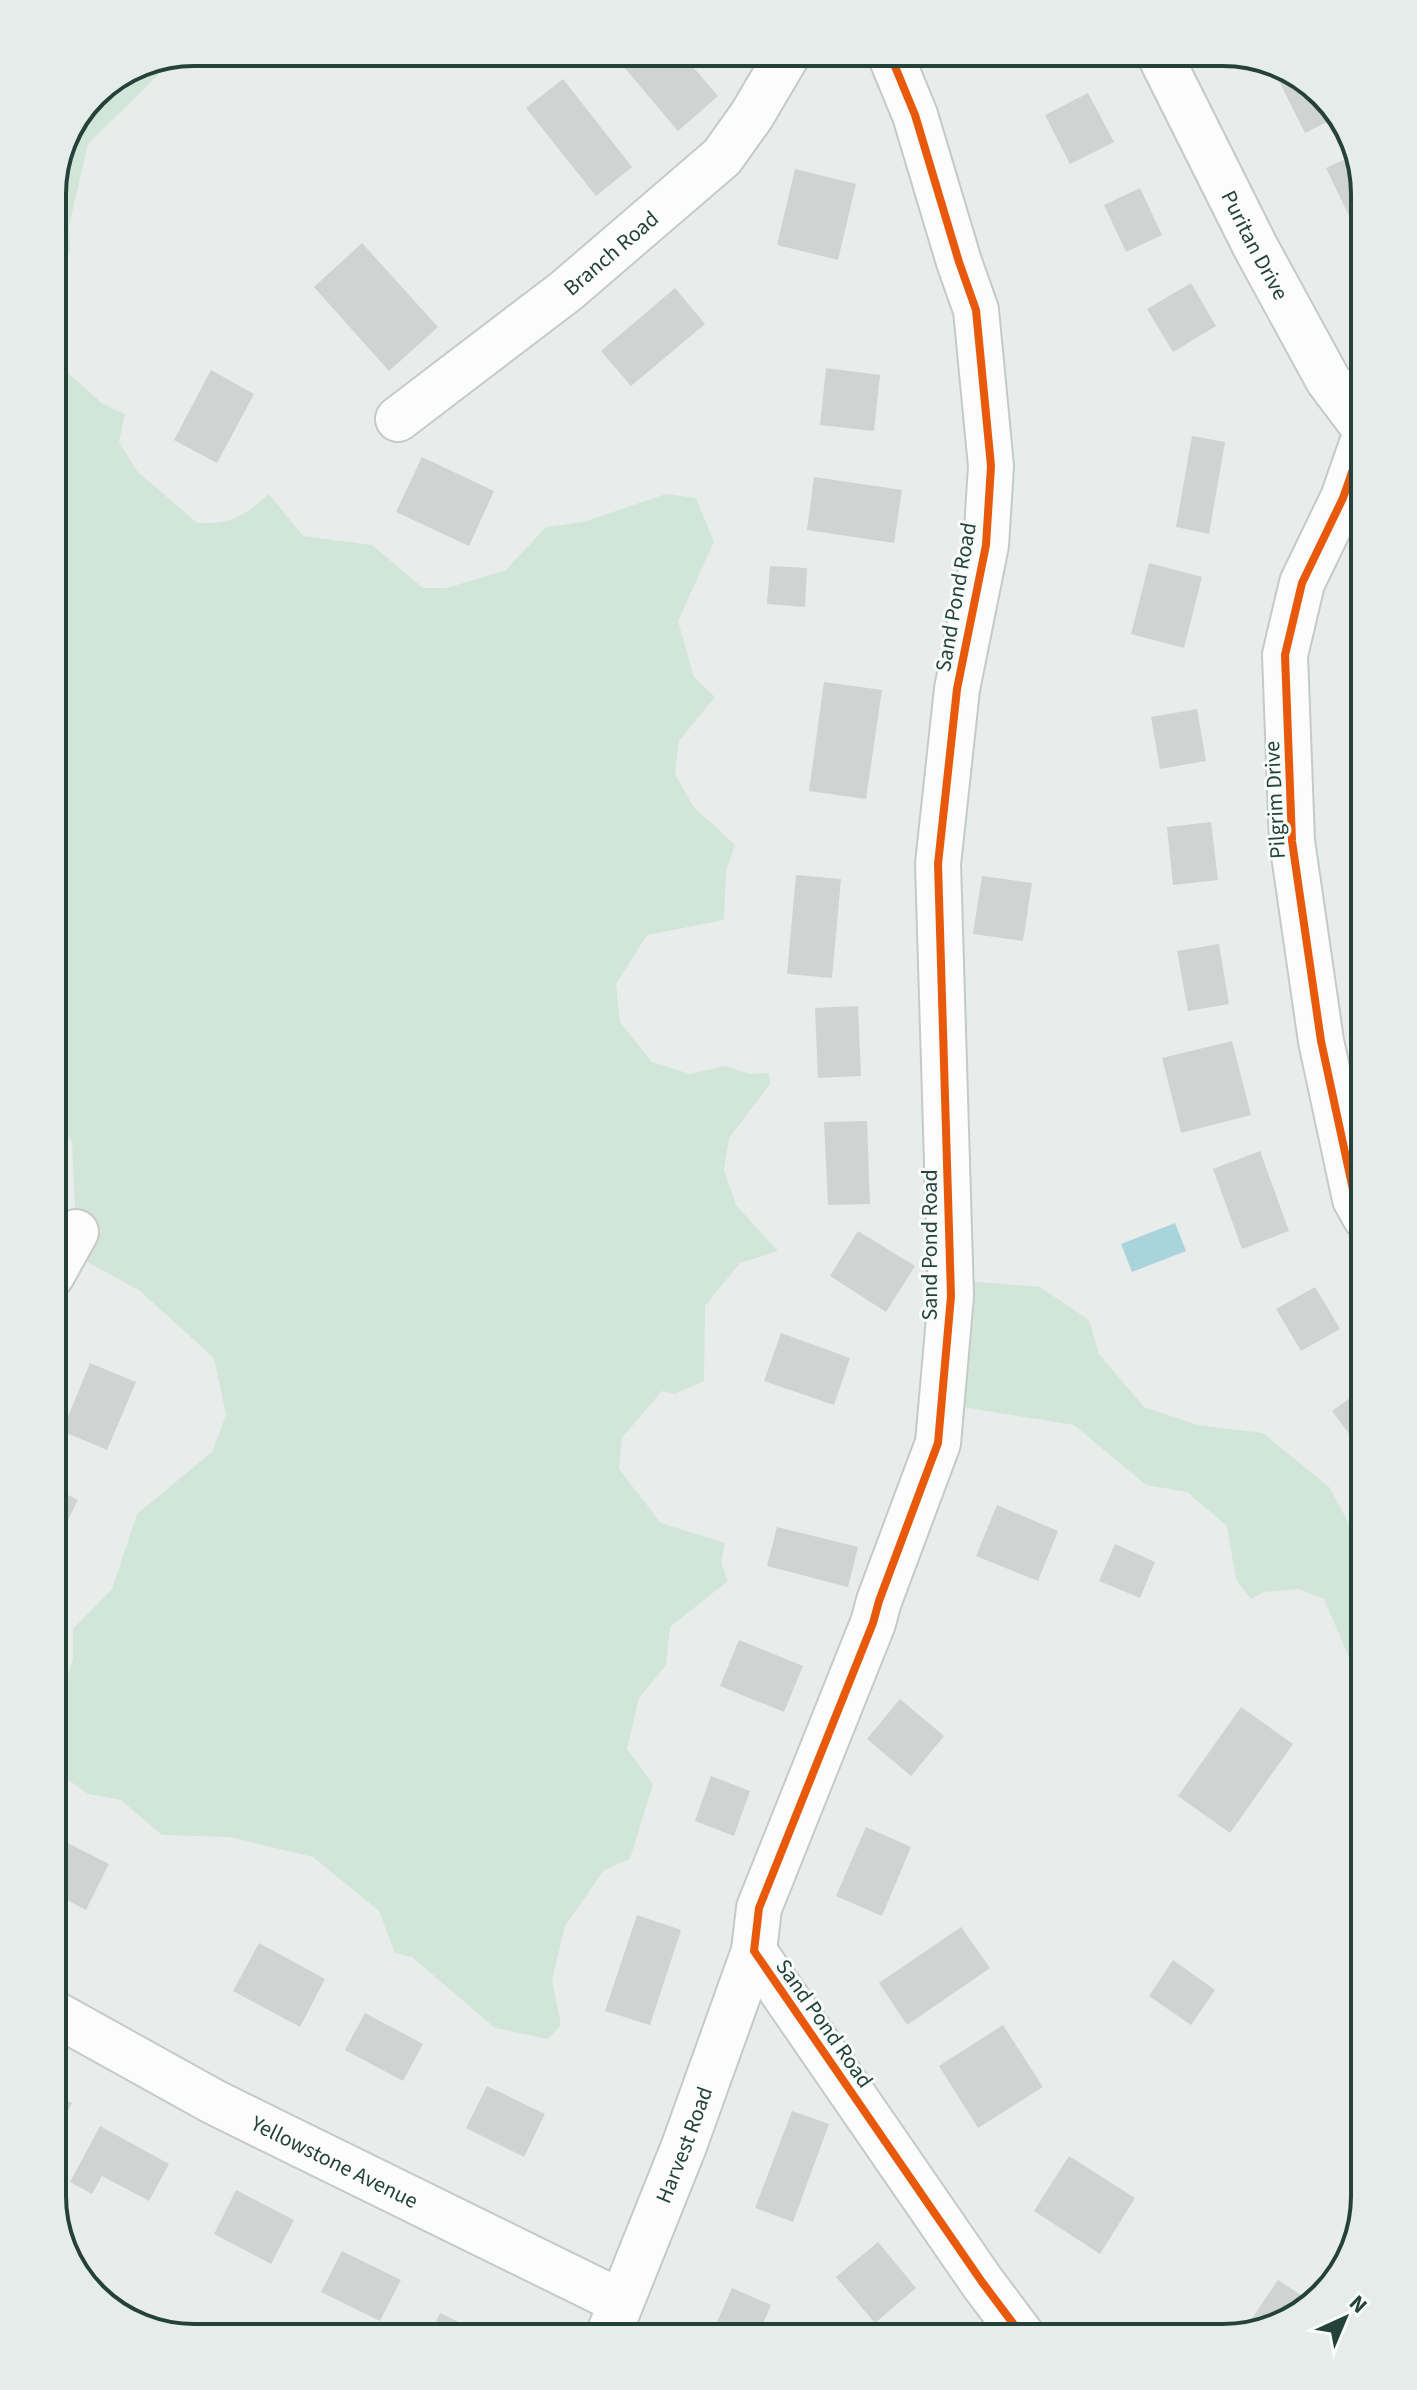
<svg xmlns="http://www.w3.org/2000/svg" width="1417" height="2390" font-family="'Source Sans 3',sans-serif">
<rect width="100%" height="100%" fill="#e8edeb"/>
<g fill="#d1e6d8">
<polygon points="177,56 88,144 69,226 70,252 52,274 52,186 94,93 140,63"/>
<path d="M52,359L103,404L125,414L119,442L137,471L197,523C233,524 242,517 269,494L303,536L372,545L423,588H447L506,570L546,527L583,522L666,494L696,498L714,542L678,621L694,677L715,697L679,741L675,774L693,806L735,845L726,871L724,920L647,935L616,984L620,1022L652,1062L690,1074L725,1066L750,1074L769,1073L770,1084L729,1138L724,1170L736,1205L778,1251L740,1263L705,1306L704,1381L675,1394L662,1391L622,1438L619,1469L661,1523L725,1543L721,1563L728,1581L670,1627L666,1665L639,1698L627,1749L653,1784L630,1859L604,1870L565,1926L552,1980L561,2025L548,2039L495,2028L412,1957L395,1953L379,1911L313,1857L229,1837L162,1835L121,1800L88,1794L52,1768V1699L67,1678L73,1659V1629L112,1589L137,1514L212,1452L226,1415L214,1358L140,1291L77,1256L72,1141L52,1121Z"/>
<polygon points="980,1282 1040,1287 1089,1320 1099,1354 1144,1407 1198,1425 1263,1433 1329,1487 1357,1538 1365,1546 1365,1685 1357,1676 1324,1599 1299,1589 1264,1592 1251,1599 1236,1580 1227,1526 1187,1492 1146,1485 1074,1425 950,1405 958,1283"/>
</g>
<polygon fill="#a9d4db" points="1175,1223 1186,1251 1132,1272 1121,1244"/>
<g fill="#cfd4d2">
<polygon points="248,52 274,52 258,65"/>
<polygon points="615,52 680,52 718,96 678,131 613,54"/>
<polygon points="1020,52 1048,52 1026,64"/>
<polygon points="1276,67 1302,76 1337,117 1305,133 1273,69"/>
<polygon points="563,79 632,167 596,196 526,108"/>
<polygon points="1088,93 1114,142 1070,164 1045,115"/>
<polygon points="1356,154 1365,194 1365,239 1361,241 1326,168"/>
<polygon points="795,169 856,184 838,260 777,245"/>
<polygon points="1140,188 1162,235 1126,252 1104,205"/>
<polygon points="362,243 438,327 389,371 314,287"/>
<polygon points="1191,283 1216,326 1173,352 1147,309"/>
<polygon points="675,288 705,324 631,386 601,351"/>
<polygon points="826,368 880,375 874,431 820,425"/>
<polygon points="211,370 254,394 217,463 174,440"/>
<polygon points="1192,436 1225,442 1209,534 1176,527"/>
<polygon points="422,457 494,491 469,546 396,512"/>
<polygon points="814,477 902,490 894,543 807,530"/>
<polygon points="1149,563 1202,577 1184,648 1131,634"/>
<polygon points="770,566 807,568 805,607 767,604"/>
<polygon points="824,682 882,690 866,799 809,791"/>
<polygon points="1197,709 1206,761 1160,769 1151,717"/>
<polygon points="1211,822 1218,880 1173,885 1167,827"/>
<polygon points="796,875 841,879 832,978 787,974"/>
<polygon points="982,876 1032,883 1023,941 973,934"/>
<polygon points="1219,944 1229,1004 1188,1011 1177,951"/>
<polygon points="858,1006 861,1076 818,1078 815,1008"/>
<polygon points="1232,1041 1251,1115 1181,1133 1162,1058"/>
<polygon points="867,1121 870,1204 828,1205 824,1122"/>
<polygon points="1260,1151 1289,1231 1242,1249 1213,1169"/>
<polygon points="858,1231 915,1266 886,1312 830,1276"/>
<polygon points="1315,1287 1340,1329 1301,1351 1276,1309"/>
<polygon points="781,1333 850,1358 834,1405 764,1381"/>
<polygon points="90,1363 136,1382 107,1450 62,1431"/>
<polygon points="1365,1387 1365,1455 1332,1411"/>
<polygon points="52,1487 78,1500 52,1552"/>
<polygon points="997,1505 1058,1531 1038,1581 976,1556"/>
<polygon points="777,1527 858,1547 848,1587 767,1566"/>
<polygon points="1115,1544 1155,1562 1140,1598 1099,1581"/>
<polygon points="739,1640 803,1666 784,1712 720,1686"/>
<polygon points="900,1699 944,1736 911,1776 867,1739"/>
<polygon points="1241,1707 1293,1744 1230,1833 1178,1796"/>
<polygon points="711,1776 750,1791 734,1836 695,1821"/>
<polygon points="866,1827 911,1847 882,1916 836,1896"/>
<polygon points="52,1835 109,1864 86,1910 52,1892"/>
<polygon points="637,1915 681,1930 650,2025 605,2011"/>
<polygon points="961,1927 990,1968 907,2025 879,1983"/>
<polygon points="259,1943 325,1979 300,2027 233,1991"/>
<polygon points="1173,1960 1215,1990 1191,2025 1149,1996"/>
<polygon points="365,2013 423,2044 403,2081 345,2050"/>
<polygon points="1003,2025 1043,2087 978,2128 939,2066"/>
<polygon points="487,2086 545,2114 524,2157 466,2128"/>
<polygon points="52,2093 72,2103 52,2142"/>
<polygon points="792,2111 829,2124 793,2222 755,2208"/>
<polygon points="100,2126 169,2164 149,2201 102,2176 92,2194 70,2182"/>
<polygon points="1069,2156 1135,2198 1100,2254 1034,2211"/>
<polygon points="236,2190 294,2220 271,2264 214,2234"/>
<polygon points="878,2242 916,2288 875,2323 836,2277"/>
<polygon points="342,2251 401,2280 380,2321 321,2292"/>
<polygon points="1278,2280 1310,2301 1285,2324 1252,2331 1246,2327"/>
<polygon points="732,2288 771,2305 757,2338 710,2338"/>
<polygon points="440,2313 492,2338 429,2338"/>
</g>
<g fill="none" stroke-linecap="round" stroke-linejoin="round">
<g stroke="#c5cac8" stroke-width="48">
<g id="street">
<polyline points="889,52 915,115 959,262 976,310 991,466 986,545 957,689 938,864 951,1296 938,1443 879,1601 873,1623 759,1908 754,1951 982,2282 1024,2338"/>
<path id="s1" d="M1158,52L1255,246L1328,380L1365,429"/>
<path id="s2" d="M398,419L566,291L722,157L752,115L789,52"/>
<polyline points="1365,1217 1355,1199 1321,1041 1292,841 1285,655 1302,583 1343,498 1365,435"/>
<polyline points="52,1275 76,1232"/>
<path id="s3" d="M52,2012L214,2102L621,2302"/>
<path id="s4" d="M607,2338L684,2146L754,1951"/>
</g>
</g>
<use href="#street" stroke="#fcfcfc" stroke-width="44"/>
<g stroke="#f7fbf9" stroke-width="13">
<g id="cycleway">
<polyline points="889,52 915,115 959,262 976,310 991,466 986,545 957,689 938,864 951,1296 938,1443 879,1601 873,1623 759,1908 754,1951 982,2282 1024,2338"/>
<polyline points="1365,1217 1355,1199 1321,1041 1292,841 1285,655 1302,583 1343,498 1365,435"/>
</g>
</g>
<use href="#cycleway" stroke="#e8590c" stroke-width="8"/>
</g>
<g text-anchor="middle" stroke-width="6" stroke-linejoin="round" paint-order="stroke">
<g font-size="22" fill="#24423a" stroke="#f7fbf9">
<text dy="8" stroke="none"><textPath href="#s1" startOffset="216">Puritan Drive</textPath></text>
<text dy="8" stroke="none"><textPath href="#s2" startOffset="270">Branch Road</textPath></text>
<text transform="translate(955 597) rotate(-80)" y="8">Sand Pond Road</text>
<text transform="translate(1274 800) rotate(-93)" y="8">Pilgrim Drive</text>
<text transform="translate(929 1245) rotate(-90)" y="8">Sand Pond Road</text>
<text transform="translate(825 2023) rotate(55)" y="8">Sand Pond Road</text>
<text dy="8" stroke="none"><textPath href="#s4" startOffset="208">Harvest Road</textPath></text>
<text dy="8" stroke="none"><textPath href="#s3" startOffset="320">Yellowstone Avenue</textPath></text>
</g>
</g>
<path d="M0 0H1417V2390H0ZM194 66H1223A128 128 0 0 1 1351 194V2196A128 128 0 0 1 1223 2324H194A128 128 0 0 1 66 2196V194A128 128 0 0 1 194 66Z" fill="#e6ecea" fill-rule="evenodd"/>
<path fill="none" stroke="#24423a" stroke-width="4" d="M194 66H1223A128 128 0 0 1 1351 194V2196A128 128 0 0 1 1223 2324H194A128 128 0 0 1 66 2196V194A128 128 0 0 1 194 66Z"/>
<g transform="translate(1345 2318) rotate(44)" stroke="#f7fbf9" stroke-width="6" paint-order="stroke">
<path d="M0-6L14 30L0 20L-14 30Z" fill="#24423a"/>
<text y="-12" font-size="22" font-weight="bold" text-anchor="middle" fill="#24423a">N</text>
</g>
</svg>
